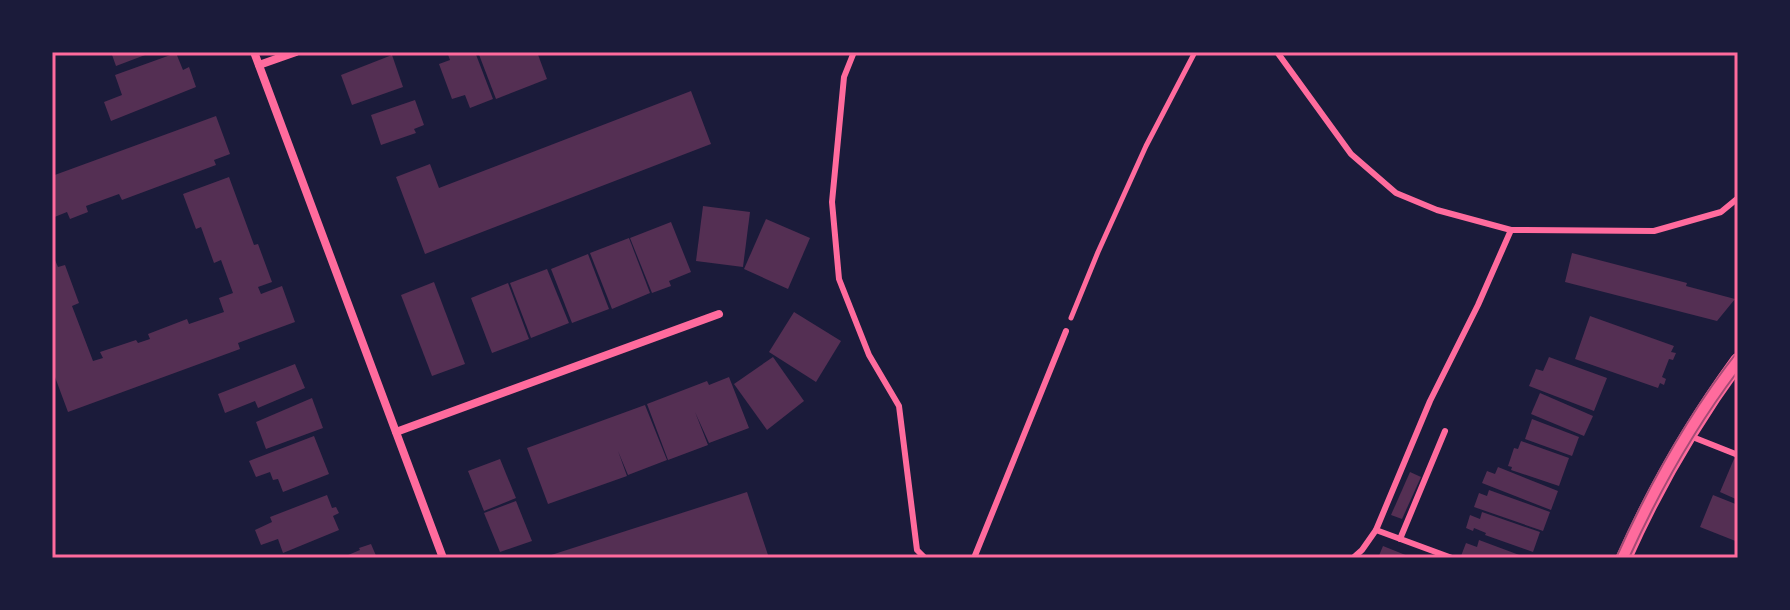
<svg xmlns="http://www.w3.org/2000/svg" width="1790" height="610" font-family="Quicksand,sans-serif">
<rect width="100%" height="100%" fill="#1b1b3a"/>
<g fill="#542f53">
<polygon points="111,52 153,52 116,66"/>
<polygon points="447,52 462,52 463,55 475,52 493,99 470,108 465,95 452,99 439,64 450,60"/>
<polygon points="478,52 537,52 547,79 496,99"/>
<polygon points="176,53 183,70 189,67 196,87 111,121 104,102 122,95 115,75"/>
<polygon points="392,55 403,87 352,105 341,75"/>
<polygon points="691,91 711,144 425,254 396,177 430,164 439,188"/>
<polygon points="415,100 424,125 414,129 416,133 381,145 371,115"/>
<polygon points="216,116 230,154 214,160 216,165 122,200 119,194 86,206 88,212 70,219 67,212 52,218 52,176"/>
<polygon points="229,177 254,245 258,244 272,282 258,287 261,294 282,286 295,322 238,343 240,349 68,412 52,369 52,253 58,267 65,265 79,303 72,306 93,361 103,358 100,352 136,340 138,343 150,339 148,334 187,319 189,324 224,312 219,298 233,293 221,260 214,263 201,227 196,229 183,194"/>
<polygon points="703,206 750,212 743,267 696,261"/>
<polygon points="766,219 810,238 788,289 744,269"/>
<polygon points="671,222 691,272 669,281 671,286 652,293 630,238"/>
<polygon points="629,238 650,293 612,309 590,253"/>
<polygon points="1572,253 1687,283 1686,286 1735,299 1717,321 1565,282"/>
<polygon points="588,254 609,309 572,323 551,269"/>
<polygon points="547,269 569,323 531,338 510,283"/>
<polygon points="434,282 465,364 432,376 401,295"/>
<polygon points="508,283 529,339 492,353 471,298"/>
<polygon points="794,312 841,341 816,382 769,352"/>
<polygon points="1590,316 1674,346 1671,352 1676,353 1673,360 1669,359 1662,377 1666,379 1664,385 1660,383 1658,388 1575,359"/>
<polygon points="773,357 804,401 767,430 734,384"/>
<polygon points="1549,357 1607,378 1594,411 1529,386 1536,369 1543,371"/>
<polygon points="295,364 305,388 258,408 255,401 225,413 218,394"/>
<polygon points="729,377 749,428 709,443 695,412 708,445 668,460 647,404 707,381 709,385"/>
<polygon points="1540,393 1593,416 1584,436 1531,414"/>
<polygon points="312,398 323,428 266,449 256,422"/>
<polygon points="645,405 667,460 628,475 618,451 627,476 548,504 527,448"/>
<polygon points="1532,419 1579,437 1572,456 1525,439"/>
<polygon points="314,436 329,474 283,492 278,479 273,480 270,472 256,477 249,461"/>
<polygon points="1521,441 1569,458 1559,486 1511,470 1512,467 1508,466 1514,448 1518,449"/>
<polygon points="500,459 516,498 484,511 468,471"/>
<polygon points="1734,459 1738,461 1738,500 1720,492"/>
<polygon points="1498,467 1558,491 1551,510 1482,483 1487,471 1495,474"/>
<polygon points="1410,472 1421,477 1402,519 1391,515"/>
<polygon points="1489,490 1550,512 1543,531 1474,507 1479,493 1487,496"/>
<polygon points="747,492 769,558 545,558 545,557"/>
<polygon points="327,495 332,508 336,507 339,513 333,516 339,530 283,553 278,539 261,545 255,530 272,522 270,517"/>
<polygon points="1713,495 1738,505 1738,542 1700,527"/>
<polygon points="516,501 532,541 500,552 484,513"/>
<polygon points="1482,512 1540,532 1533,552 1485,535 1486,533 1474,528 1473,531 1466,528 1470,515 1480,519"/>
<polygon points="1479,540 1522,556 1522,558 1468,558 1461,556 1466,543 1477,547"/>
<polygon points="371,544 377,558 341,558 360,550 359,548"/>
<polygon points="1383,546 1413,558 1378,558"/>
</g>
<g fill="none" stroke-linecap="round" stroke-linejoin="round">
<polyline stroke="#ff6b9d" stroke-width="5" points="1071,318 1098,252 1146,146 1195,52"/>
<g stroke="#ff6b9d" stroke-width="6">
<polyline points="854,52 844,77 832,202 839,279 869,355 899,406 917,550 925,558"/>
<polyline points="1277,52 1351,154 1396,193 1437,210 1511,230"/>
<polyline points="1690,436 1738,455"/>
<polyline points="1376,530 1452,558"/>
<polyline points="1400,539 1445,431"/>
<polyline points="974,558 1066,331"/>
<polyline points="1353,558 1362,550 1376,530 1430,401 1478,305 1511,230 1654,231 1721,212 1738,198"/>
</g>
<g stroke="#ff6b9d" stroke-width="8">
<polyline points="254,52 443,558"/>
<polyline points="259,65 296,52"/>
<polyline points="396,432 719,314"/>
</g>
<path stroke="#ff6b9d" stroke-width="16" d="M1624,558C1656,486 1692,424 1738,361"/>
<g stroke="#a44b75" stroke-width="2">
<path d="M1616,558C1649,485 1688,414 1738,351"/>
<path d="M1629,558C1659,492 1694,429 1738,371"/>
</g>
</g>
<rect width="1790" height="610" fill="none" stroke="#1b1b3a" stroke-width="108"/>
<rect x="54" y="54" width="1682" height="502" fill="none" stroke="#ff6b9d" stroke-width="3"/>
</svg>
